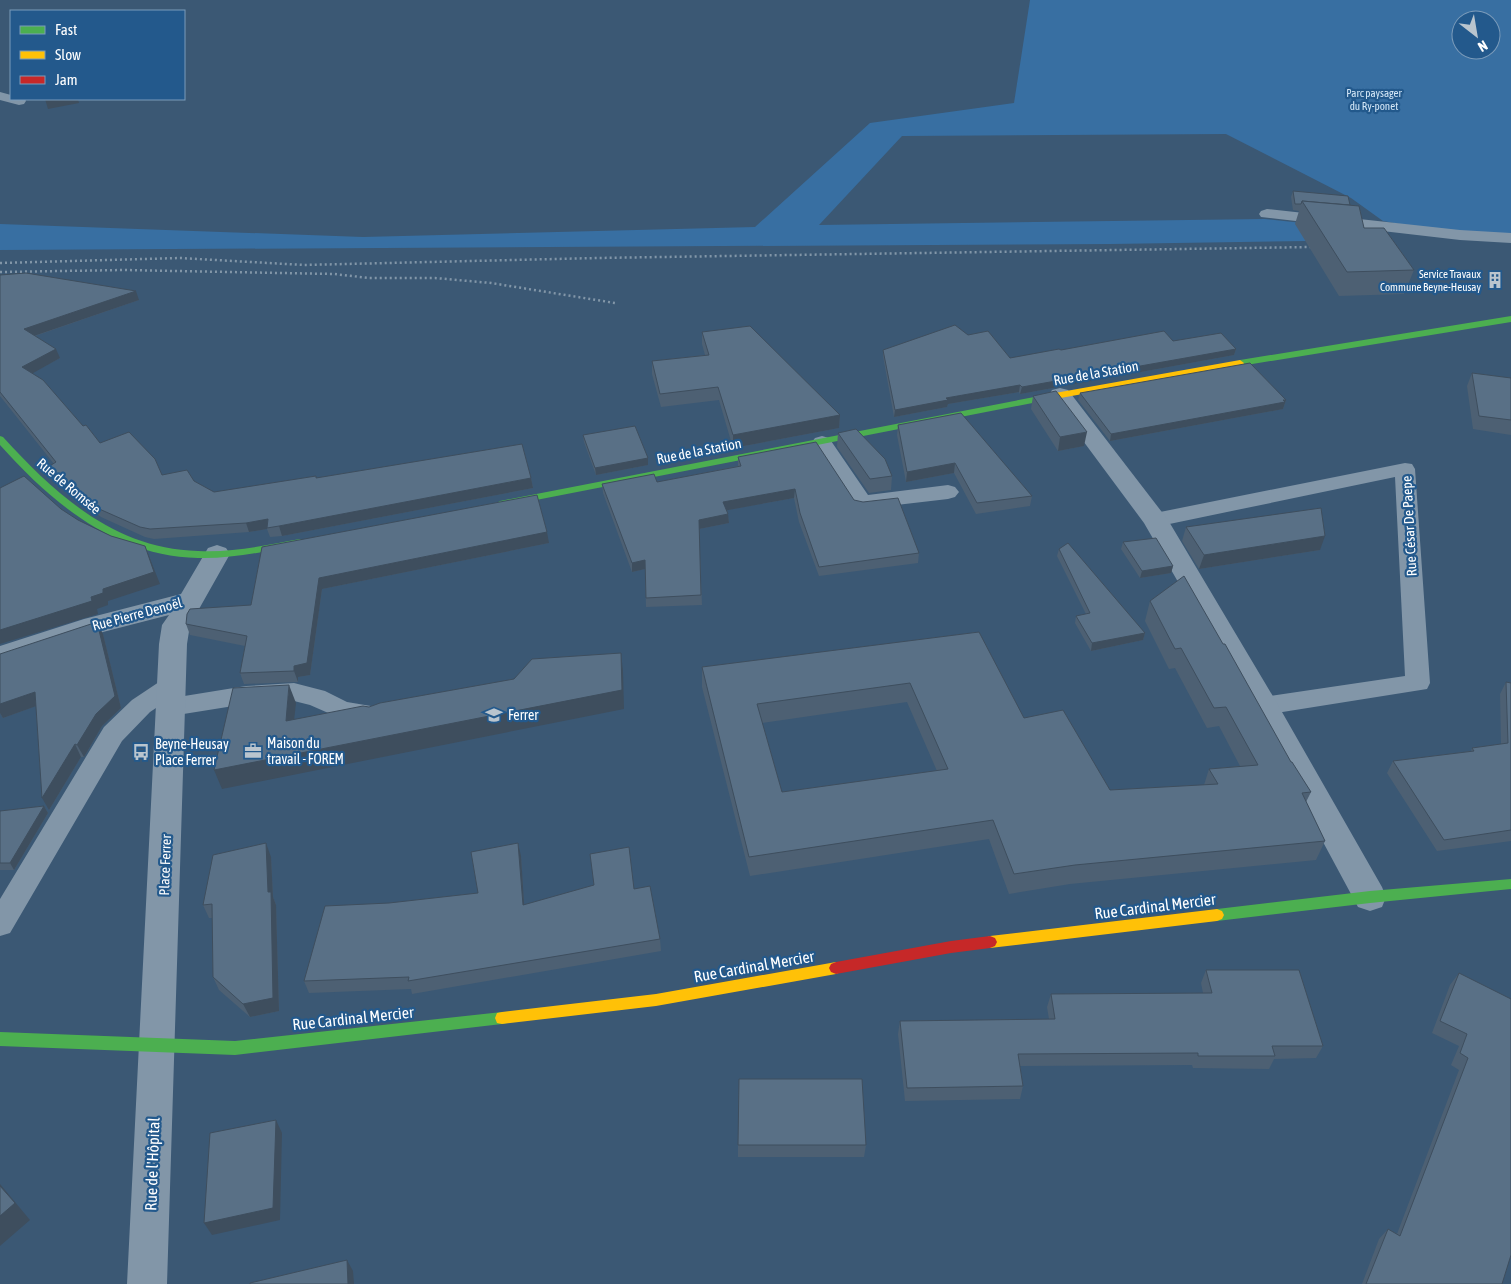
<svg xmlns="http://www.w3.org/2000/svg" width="1511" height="1284" font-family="'Asap Condensed',sans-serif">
<rect width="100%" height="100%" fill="#3b5874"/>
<path fill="#386fa2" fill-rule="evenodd" d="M1030,0H1511V238L1460,235L1383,221L1351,198L1226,134L902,136L819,225L1265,219L1349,228L1377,240L1111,244L0,250V224L363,237L755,227L870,123L1014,103ZM1461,20H1491V50H1461Z"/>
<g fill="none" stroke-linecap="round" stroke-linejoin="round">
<g stroke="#8296a8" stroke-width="2.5" stroke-dasharray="2 3" stroke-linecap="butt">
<polyline points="0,263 180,258 304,265 597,258 1311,247"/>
<polyline points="0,272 124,270 334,274 369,278 435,278 491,283 615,303"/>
</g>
<g fill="#8296a8" fill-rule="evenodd">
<polygon points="0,92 11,95 11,99 25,99 26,101 24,104 19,105 0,100"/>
<polygon points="1267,209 1460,230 1511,233 1511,243 1460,240 1261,217 1259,214 1261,211"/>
<polygon points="822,436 829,438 868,495 948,485 955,487 959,492 955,497 948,499 862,509 854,507 812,442 815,438"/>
<polygon points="1405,463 1412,464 1415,469 1430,683 1427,689 1264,715 1255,712 1252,706 1255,700 1264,697 1405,676 1395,477 1155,527 1147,525 1144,520 1147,515 1155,513"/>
<polygon points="171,677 180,680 183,686 180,692 172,698 246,686 294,683 325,691 347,702 383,708 387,715 383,722 374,724 342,719 310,705 294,701 246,704 171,716 162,714 159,706 150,712 122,741 10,933 0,936 0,899 104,727 132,700 162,680"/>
</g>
<g fill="#8296a8" fill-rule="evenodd">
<polygon points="1060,388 1068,390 1168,520 1274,698 1382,887 1386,897 1382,907 1370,911 1358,907 1252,710 1144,523 1049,395 1052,390"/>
<polygon points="217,545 226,548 230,554 190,625 187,644 167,1284 127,1284 159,644 162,625 169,615 103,632 0,667 0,646 84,619 181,594 208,548"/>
</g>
<g fill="#4caf50" fill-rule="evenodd">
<polygon points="1511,316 1511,322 1240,366 1236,363 1240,360"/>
<polygon points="1055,393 1058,394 1058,398 500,507 495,504 500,501"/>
<path d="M0,436L3,437C56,495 115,549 198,551C232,553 267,545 300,539L305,542L300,545C267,551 232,559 198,558C115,556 53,504 0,445Z"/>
<polygon points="1511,879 1511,889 1370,903 1217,921 1212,919 1210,915 1212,911 1217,909 1370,891"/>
<polygon points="502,1012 507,1013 509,1018 507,1023 502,1024 235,1055 0,1046 0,1032 235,1041"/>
</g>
<g fill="#ffc107" fill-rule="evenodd">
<polygon points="1240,360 1244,363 1243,365 1055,399 1050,396 1055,393"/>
<polygon points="1217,909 1222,911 1224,915 1222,919 1217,921 990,948 985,946 983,942 985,938 990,936"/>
<polygon points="836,962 841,964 843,968 841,972 836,974 656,1006 502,1024 497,1023 495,1018 497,1013 502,1012 656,994"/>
</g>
<polygon fill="#c62828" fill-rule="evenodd" points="990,936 995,938 997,942 995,946 990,948 951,953 836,974 831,972 829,968 831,964 836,962 951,941"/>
</g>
<g fill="#4d6073" fill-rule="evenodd">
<polygon points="1293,191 1350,205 1364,228 1414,270 1404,294 1339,296 1295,224 1299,211 1293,210 1291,197"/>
<polygon points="0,275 139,300 35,336 60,358 32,373 83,426 100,443 162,475 194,481 214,492 317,478 531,478 533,488 282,536 270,537 267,529 249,532 154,539 145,537 101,517 52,477 48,467 54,464 0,396"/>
<polygon points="702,332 840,415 839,428 733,448 719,400 661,407 652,374 652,361 705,355 702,344"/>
<polygon points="968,335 1010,358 1061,350 1173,341 1236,349 1234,355 1020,394 1019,392 948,404 947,407 894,417 883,356 883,350"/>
<polygon points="1472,373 1511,378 1511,435 1473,429 1467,386"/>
<polygon points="1080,393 1286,400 1283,409 1110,441 1078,400"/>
<polygon points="1033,396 1084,446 1058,451 1031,409"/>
<polygon points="898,425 1032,496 1030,506 976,514 954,473 906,482 897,435"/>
<polygon points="838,433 892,476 891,490 869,493 837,447"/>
<polygon points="583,435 648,458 648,465 596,475 584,442"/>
<polygon points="738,457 854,500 919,553 918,563 819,576 799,522 794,498 727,510 729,523 699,529 702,605 646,607 645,569 632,572 603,493 602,484 657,482 738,466"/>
<polygon points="1186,527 1320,550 1199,569 1182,541"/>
<polygon points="1123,542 1173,566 1171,573 1140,578 1121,549"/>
<polygon points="549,543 322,589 310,675 298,677 298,682 244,684 240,673 245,646 190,635 186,624 251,605 262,547"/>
<polygon points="1059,549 1145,633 1143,640 1091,651 1075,623 1076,616 1086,614 1057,556"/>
<path d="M1150,601L1291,762L1311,792L1306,802L1325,841L1316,860L1070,884L1009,894L989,839L750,876L702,687V667L979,632L1024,718L1110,790L1204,785L1209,769L1240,766L1219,726L1207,728L1175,668L1169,669L1145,621ZM907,702L937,771L782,792L762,723Z"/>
<polygon points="103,634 121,708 102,726 84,757 81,757 49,810 36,706 3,718 0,713 0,654"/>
<polygon points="1506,682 1511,683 1511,841 1437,851 1387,773 1393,761 1471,751 1472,748 1501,744 1500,694"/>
<polygon points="44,806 48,813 14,870 0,870 0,811"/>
<polygon points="521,856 524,905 634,889 660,939 661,951 412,994 411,989 309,993 304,981 389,903 478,893"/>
<polygon points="271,857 273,897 276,905 279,1011 250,1017 219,990 213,977 212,918 209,918 203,905"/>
<polygon points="1206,970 1323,1046 1316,1058 1274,1059 1269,1069 1193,1068 1192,1065 1020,1066 1023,1086 1020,1099 905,1101 898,1034 900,1021 1049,1019 1047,1007 1051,994 1203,993 1201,983"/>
<polygon points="1459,973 1502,1284 1362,1284 1379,1239 1388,1229 1397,1234 1459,1070 1451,1065 1459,1046 1432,1033 1450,985"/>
<polygon points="738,1145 866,1145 864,1157 738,1157"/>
</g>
<g fill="#3e4e5e">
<polygon points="45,99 78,99 79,103 48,109"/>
<polygon points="136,291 139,300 28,338 24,329"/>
<polygon points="56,349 60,358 26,377 22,367"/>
<polygon points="1236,349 1234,355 1020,394 1022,387"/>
<polygon points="1020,385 1019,392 948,404 947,407 894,417 895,410 946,398"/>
<polygon points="1286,400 1283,409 1110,441 1111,434"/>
<polygon points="840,415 839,428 733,448 733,435"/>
<polygon points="1087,432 1084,446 1058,451 1060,437"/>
<polygon points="648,458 648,465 596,475 595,468"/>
<polygon points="955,463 954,473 906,482 907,472"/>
<polygon points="531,478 533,488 282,536 279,526"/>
<polygon points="795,489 794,498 723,511 723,502"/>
<polygon points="728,514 729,523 699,529 699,520"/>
<polygon points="268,519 267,528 267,529 249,532 246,523"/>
<polygon points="547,532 549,543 322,589 310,675 298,677 298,682 294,671 294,666 319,578"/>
<polygon points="1325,536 1320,550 1199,569 1204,555"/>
<polygon points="145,546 160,584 108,601 108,605 97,609 98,614 0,644 0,630 91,597 103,589"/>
<polygon points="645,560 645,569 632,572 632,563"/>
<polygon points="1173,566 1171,573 1140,578 1142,571"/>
<polygon points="97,622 103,634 121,708 102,726 84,757 77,745"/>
<polygon points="1145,633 1143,640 1091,651 1092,643"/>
<polygon points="621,653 623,671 624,709 222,789 214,770"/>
<polygon points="289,685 296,703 292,739 286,721"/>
<polygon points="35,692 42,704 3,718 0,713 0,704"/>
<polygon points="75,744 81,757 49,810 42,798"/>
<polygon points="44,806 48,813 14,870 10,863"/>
<polygon points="266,843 271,857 273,897 276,905 279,1011 250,1017 243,1004 268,892"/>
<polygon points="518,843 521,856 525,918 523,905"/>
<polygon points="276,1120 282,1133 280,1220 212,1235 204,1223"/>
<polygon points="0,1184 30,1220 0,1246"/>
<polygon points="347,1260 353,1271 354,1284 348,1284"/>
</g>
<g fill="#597086" stroke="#3e4e5e" fill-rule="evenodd">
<polygon points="1293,191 1348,196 1350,205 1302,201 1301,204 1295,204"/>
<polygon points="1302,201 1359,206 1364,228 1384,228 1414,270 1347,272"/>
<polygon points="26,273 136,291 24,329 56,349 22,367 43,380 83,426 86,425 100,443 129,432 155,459 162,475 187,470 194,481 214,492 316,476 316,478 522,444 531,478 279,526 267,528 268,519 246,523 150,529 140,527 97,508 48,467 56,462 0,392 0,275"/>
<polygon points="955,325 968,335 988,331 1010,358 1059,349 1061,350 1164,331 1173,341 1221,333 1236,349 1022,387 1020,385 946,398 948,400 895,410 883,350"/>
<polygon points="750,326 840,415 733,435 718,387 660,394 652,361 709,355 702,332"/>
<polygon points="1250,363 1286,400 1283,400 1285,402 1111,434 1080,393"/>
<polygon points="1472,373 1511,378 1511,420 1479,416"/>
<polygon points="1056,391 1087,432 1060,437 1033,396"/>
<polygon points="961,413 1032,496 977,503 955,463 907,472 898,425"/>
<polygon points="635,426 648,458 595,468 583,435"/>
<polygon points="856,429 885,459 892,476 870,479 838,433"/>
<polygon points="816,442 854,500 863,502 898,498 919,553 819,567 800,513 795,489 723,502 728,514 699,520 701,595 646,598 645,560 632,563 602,484 654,474 657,482 741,466 738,457"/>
<polygon points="24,476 61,509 78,520 111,536 145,546 154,572 103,589 103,593 91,597 92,601 0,630 0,488"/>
<polygon points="537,495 547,532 319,578 307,663 294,666 294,671 240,673 247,636 186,624 187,614 190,609 251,605 262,547"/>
<polygon points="1321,508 1325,536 1204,555 1186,527"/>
<polygon points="1156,538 1173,566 1142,571 1123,542"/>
<polygon points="1068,543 1145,633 1092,643 1076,616 1090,613 1059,549"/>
<path d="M1184,576L1223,644H1225L1291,762H1292L1311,792L1302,793L1325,841L1075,865L1014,874L993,820L749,857L702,667L979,632L1024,718L1063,710L1110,790L1218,784L1209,769L1258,765L1226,707L1214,708L1181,648L1175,649L1150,601ZM910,683L948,769L782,792L757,704Z"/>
<polygon points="97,622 115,696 96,714 77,745 75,744 42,798 35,692 0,704 0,654"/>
<polygon points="621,653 622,690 214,770 233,688 289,685 286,721 363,706 369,707 380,703 514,679 532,659"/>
<polygon points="1506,682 1511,683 1511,830 1444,840 1393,761 1474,751 1472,748 1508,743"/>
<polygon points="44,806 10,863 0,863 0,811"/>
<polygon points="266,843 268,892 271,892 273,998 243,1004 213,977 212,904 203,905 213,855"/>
<polygon points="518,843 523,905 594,885 590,854 629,847 634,889 650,886 660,939 408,981 409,977 304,981 325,906 389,903 478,893 471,852"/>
<polygon points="1206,970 1299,970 1323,1046 1272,1046 1275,1056 1198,1056 1198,1053 1018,1054 1023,1086 907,1088 900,1021 1055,1019 1051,994 1212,993"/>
<polygon points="1459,973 1511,999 1511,1255 1502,1284 1366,1284 1388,1229 1400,1236 1468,1058 1460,1053 1467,1034 1440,1021"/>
<polygon points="739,1079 862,1079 866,1145 738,1145"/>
<polygon points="276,1120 273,1208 204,1223 210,1133"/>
<polygon points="0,1186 15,1203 0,1216"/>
<polygon points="347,1260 348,1284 250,1284 250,1283"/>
</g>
<defs>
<g id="building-bare" transform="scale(1.35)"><path d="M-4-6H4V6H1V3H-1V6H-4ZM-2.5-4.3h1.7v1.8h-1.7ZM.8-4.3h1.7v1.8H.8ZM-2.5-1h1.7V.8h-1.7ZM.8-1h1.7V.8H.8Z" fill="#bac5ce" stroke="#23598c" stroke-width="2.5" paint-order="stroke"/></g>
<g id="school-bare" transform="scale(1.35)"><path d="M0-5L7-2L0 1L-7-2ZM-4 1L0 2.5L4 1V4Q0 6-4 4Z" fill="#bac5ce" stroke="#23598c" stroke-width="2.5" paint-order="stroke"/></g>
<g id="office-bare" transform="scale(1.35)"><path d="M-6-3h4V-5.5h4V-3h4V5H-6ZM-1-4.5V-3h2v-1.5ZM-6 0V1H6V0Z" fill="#bac5ce" stroke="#23598c" stroke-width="2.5" paint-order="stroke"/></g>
<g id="bus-bare" transform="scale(1.35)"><path d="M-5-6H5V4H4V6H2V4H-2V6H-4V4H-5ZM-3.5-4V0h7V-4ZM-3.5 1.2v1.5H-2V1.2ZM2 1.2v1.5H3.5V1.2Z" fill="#bac5ce" stroke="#23598c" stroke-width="2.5" paint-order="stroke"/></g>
</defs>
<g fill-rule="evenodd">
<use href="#building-bare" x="1495" y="280"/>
<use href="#school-bare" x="494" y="715"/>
<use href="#office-bare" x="253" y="751"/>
<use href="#bus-bare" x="141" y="752"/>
</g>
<g text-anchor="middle" stroke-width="4.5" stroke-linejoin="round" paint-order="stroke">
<g font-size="11" fill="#d5e8f8" stroke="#23598c">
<text x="1374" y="97">Parc paysager<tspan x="1374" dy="13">du Ry-ponet</tspan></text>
</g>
<g font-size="11" fill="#fff" stroke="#23598c" text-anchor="end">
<text x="1481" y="278">Service Travaux<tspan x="1481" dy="13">Commune Beyne-Heusay</tspan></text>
</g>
<g font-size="14" fill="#fff" stroke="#23598c">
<text transform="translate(1096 373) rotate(-10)" y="5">Rue de la Station</text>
<text transform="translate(699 451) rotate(-11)" y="5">Rue de la Station</text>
<text transform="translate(69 486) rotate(40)" y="5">Rue de Romsée</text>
<text transform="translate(1409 526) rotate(-93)" y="5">Rue César De Paepe</text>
<text transform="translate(137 614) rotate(-15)" y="5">Rue Pierre Denoël</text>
<text transform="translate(165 865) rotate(-88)" y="5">Place Ferrer</text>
</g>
<g font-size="14" fill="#fff" stroke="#23598c" text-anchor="start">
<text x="508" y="720">Ferrer</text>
<text x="267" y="748">Maison du<tspan x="267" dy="16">travail - FOREM</tspan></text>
<text x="155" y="749">Beyne-Heusay<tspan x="155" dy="16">Place Ferrer</tspan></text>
</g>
<g font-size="16" fill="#fff" stroke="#23598c">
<text transform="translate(1155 906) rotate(-7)" y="6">Rue Cardinal Mercier</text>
<text transform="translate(754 966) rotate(-10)" y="6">Rue Cardinal Mercier</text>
<text transform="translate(353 1018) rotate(-6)" y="6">Rue Cardinal Mercier</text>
<text transform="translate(152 1164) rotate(-88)" y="6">Rue de l'Hôpital</text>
</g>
</g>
<rect x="10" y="10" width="175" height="90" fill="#23598c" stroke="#7b9bba"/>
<rect x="20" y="26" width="25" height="8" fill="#4caf50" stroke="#7b9bba"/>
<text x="55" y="35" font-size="15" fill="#ffffff">Fast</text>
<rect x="20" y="51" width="25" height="8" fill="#ffc107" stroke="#7b9bba"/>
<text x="55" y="60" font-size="15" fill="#ffffff">Slow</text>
<rect x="20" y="76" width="25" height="8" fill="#c62828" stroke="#7b9bba"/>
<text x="55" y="85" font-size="15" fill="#ffffff">Jam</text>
<g transform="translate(1476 35) rotate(149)"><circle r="24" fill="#23598c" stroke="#7b9bba"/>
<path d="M0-4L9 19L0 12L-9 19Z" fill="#bac5ce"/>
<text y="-8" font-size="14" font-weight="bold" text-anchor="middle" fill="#ffffff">N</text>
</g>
</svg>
